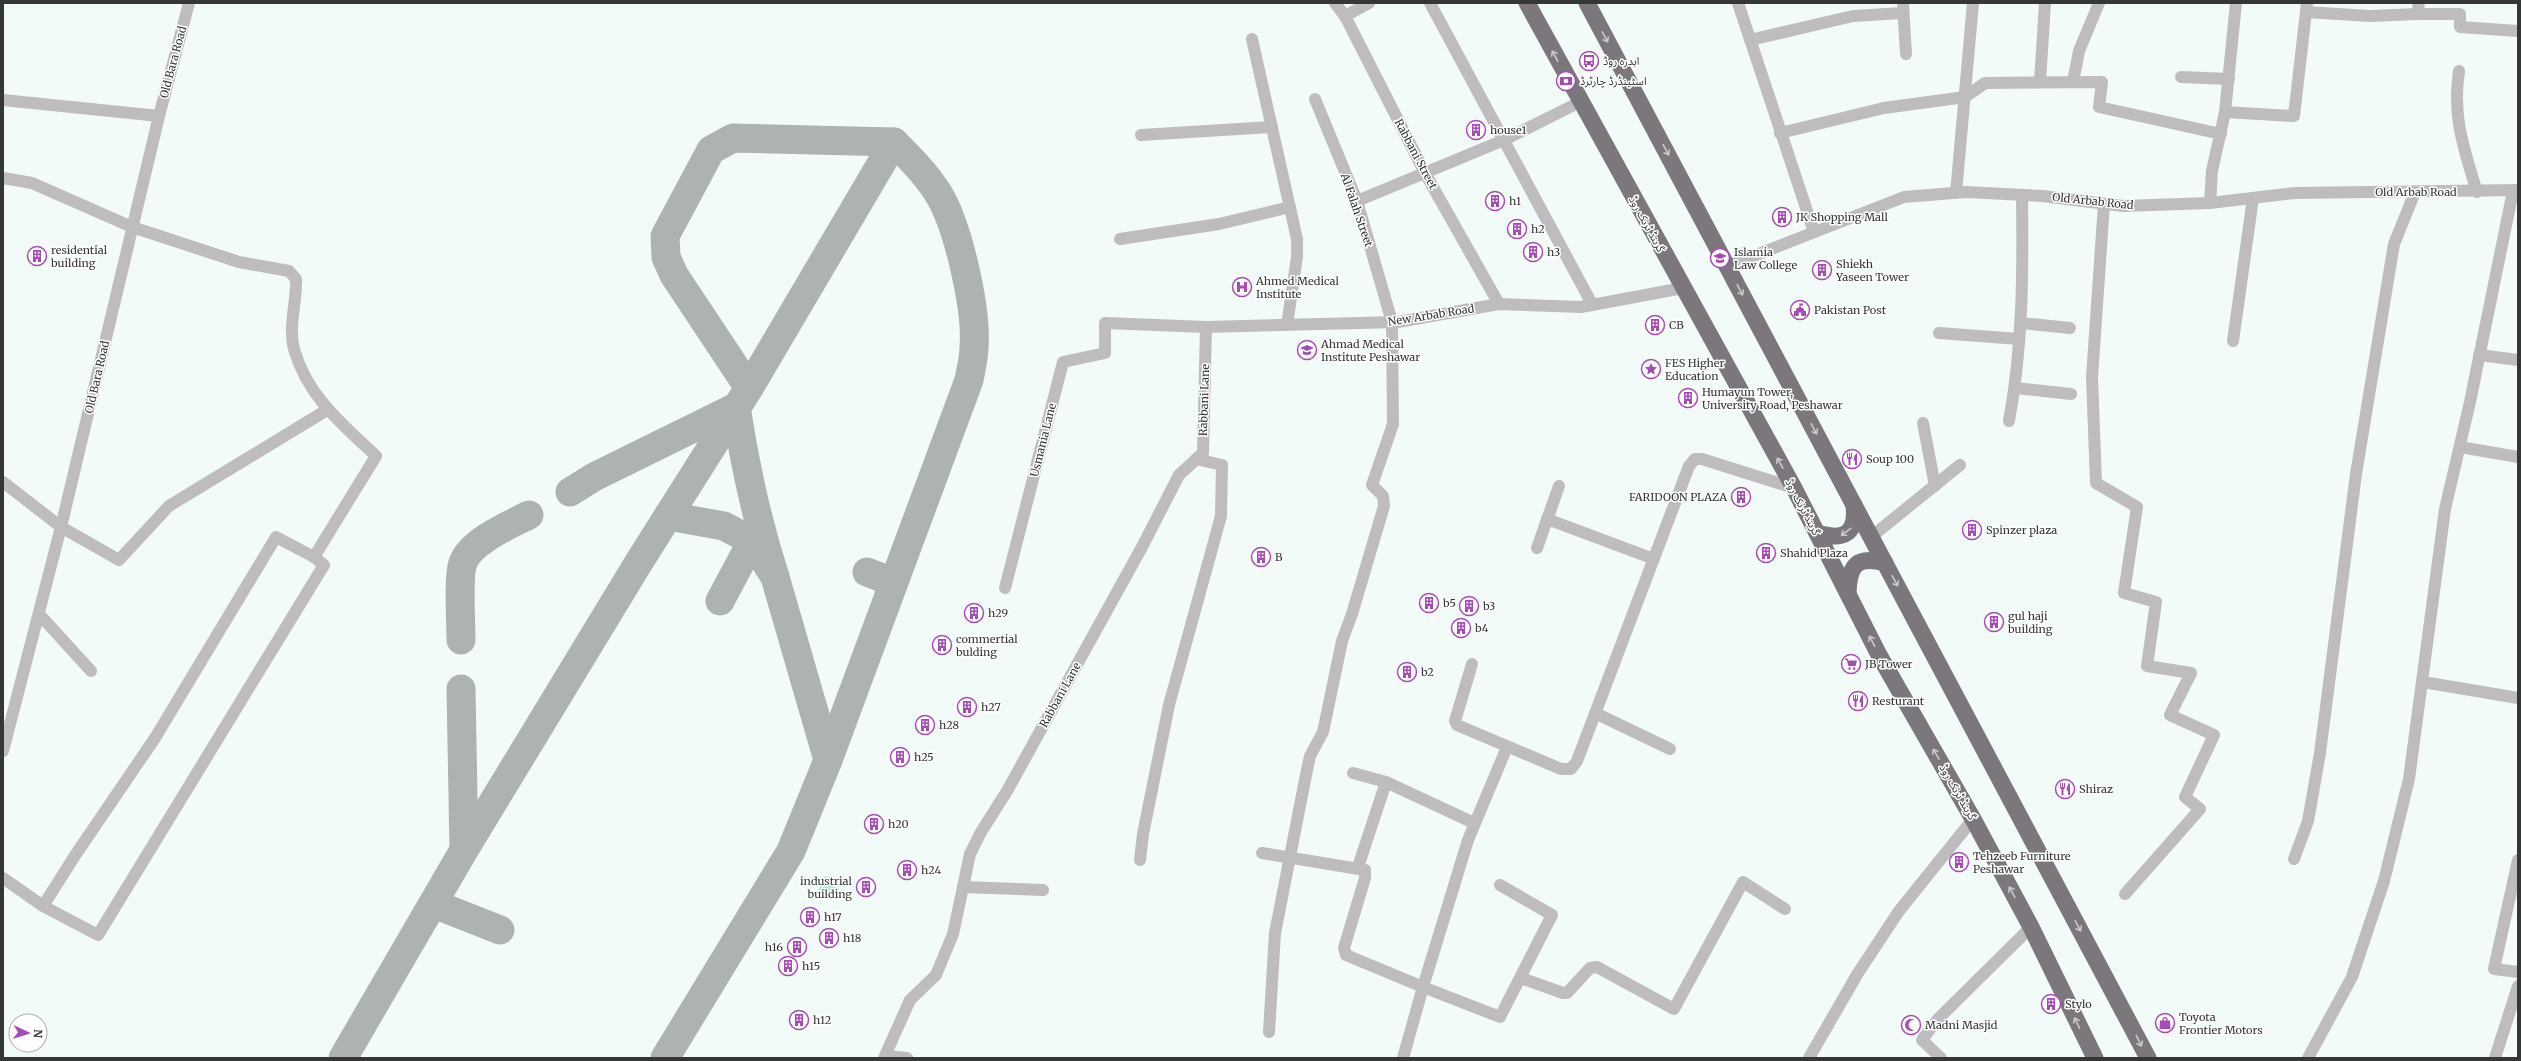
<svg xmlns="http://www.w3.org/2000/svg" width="2521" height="1061" font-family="Merriweather,'Noto Sans Arabic',serif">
<rect width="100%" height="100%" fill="#f3fbf8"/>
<polygon fill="#a4efd8" points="825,876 835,878 836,894 816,895"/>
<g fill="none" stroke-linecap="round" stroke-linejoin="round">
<g stroke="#adb3b0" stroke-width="29">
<path d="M570,492L594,477L736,407C745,466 757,521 775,577"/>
<polyline points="668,516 724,526 752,541 775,577 828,760"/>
<polyline points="867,572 893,582"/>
<polyline points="720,601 752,541"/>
<path d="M461,640C461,624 458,575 463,563C470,542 509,525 529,515"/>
<polyline points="461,689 464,850"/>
<polyline points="434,904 500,930"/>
<polyline points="343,1058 464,850 639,562 749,388 894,142"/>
<path d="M665,1058L791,851L828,760L969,380C971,369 974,358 974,347C977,309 958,225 938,193C926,174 910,158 894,142L733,138L711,150L665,236L666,257L674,275L749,388"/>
</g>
<g stroke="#bebcbf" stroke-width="12">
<polyline points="1335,3 1345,16 1425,173 1499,304"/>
<polyline points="1430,3 1592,304"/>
<polyline points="1738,3 1814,232"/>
<polyline points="1903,3 1906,54"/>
<polyline points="2419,3 2417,14 2460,14 2460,27 2518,31"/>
<polyline points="2306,12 2370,16 2417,14"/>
<polyline points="1345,16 1369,3"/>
<polyline points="1252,39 1297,239 1297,257 1287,325"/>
<polyline points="1750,40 1853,16 1902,13"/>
<path d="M2459,71C2452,117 2464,149 2477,192"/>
<polyline points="2181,77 2229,79"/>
<polyline points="2040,82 2045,3"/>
<polyline points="2073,82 2079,51 2099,3"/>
<polyline points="3,100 159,116"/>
<polyline points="2225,112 2294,116 2307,3"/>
<polyline points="1780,133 1884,108 1965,97 1985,83 2102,82 2099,107 2221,134"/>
<polyline points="1141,135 1272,127"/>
<path d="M3,178L32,183L132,227L239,262L289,271L296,279C297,301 288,327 294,349C307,396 343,425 376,456L314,557"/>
<polyline points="1956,193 1973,3"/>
<polyline points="1357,201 1504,140 1580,102"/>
<polyline points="2210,203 2212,171 2225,112 2236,3"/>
<polyline points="2104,204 2092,377 2096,483 2137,507 2124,593 2156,602 2147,666 2191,673 2170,715 2214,735 2185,797 2200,809 2125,894"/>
<polyline points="1120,239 1219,224 1290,207"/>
<polyline points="1728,266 1904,197 1966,192 2042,196 2123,206 2210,203 2295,193 2518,190"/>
<polyline points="2021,323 2070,328"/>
<polyline points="1939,333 2019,339"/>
<polyline points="2233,341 2253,198"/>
<polyline points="2479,355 2518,360"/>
<polyline points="2016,388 2071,394"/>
<path d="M2009,421C2023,346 2023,271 2022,195"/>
<polyline points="1923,423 1935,486"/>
<polyline points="2460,447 2518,457"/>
<polyline points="3,482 61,527 119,560 169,506 327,410"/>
<polyline points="1547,519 1654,559"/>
<polyline points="1871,537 1960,465"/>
<polyline points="1537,548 1559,486"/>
<polyline points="1005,588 1063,362 1105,353 1105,323 1206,327 1398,322 1499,304 1581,307 1683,288"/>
<polyline points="39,614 91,671"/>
<polyline points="1472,664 1455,721 1457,725 1561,769 1571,769 1577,761 1689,466 1695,459 1702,459 1794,488"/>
<polyline points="2423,682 2518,698"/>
<polyline points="1595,713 1670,749"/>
<polyline points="3,751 61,527 159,116 189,3"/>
<polyline points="1353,773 1386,782 1474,823"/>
<polyline points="1262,853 1365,870 1365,878 1344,948 1346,955 1423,987 1403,1058"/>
<polyline points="2294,859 2308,821 2320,753 2356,474 2394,244 2415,192"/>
<polyline points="1140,860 1143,834 1169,705 1221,516 1222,465 1196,459"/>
<polyline points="2518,860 2494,969 2518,972"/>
<polyline points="1358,867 1386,782"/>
<polyline points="3,878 43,906 98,935 324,565 314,557 276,537 155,738 76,854 43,906"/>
<polyline points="1500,885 1552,915 1500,1017 1423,987 1468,840 1507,747"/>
<polyline points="963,887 1043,890"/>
<polyline points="1521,978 1563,993 1567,993 1590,968 1597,967 1674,1009 1743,882 1785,909"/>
<polyline points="1269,1032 1275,933 1305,780 1310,756 1323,732 1342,641 1352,614 1384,506 1383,496 1372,485 1393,424 1392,322 1357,201 1315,99"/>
<polyline points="887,1056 907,1058"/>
<polyline points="884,1058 910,1000 936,975 953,934 970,854 981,832 1007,791 1142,547 1179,475 1203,453 1206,327"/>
<polyline points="1809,1058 1858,973 1899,911 1973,819"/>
<polyline points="1941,1058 1922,1040 1937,1020 2031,927"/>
<polyline points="2308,1058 2352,977 2384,881 2409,779 2445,509 2470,402 2513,191"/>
<polyline points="2495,1058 2518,986"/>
</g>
<g stroke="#7b777c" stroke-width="17">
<polyline points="1527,3 1794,488 1879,655 1973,819 2031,927 2095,1058"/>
<polyline points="1587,3 2148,1058"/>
<path d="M1817,533C1844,541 1857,534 1854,505"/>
<path d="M1848,593C1849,566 1856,555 1885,563"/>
</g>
</g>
<defs><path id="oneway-shaft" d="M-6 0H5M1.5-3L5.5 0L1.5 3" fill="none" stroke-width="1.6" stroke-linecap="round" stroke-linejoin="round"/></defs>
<g stroke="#cac9cb">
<use href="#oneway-shaft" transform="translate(1605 37) rotate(62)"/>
<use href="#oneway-shaft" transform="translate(1555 56) rotate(-118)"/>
<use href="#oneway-shaft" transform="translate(1666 150) rotate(62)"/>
<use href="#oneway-shaft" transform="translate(1740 290) rotate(62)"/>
<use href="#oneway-shaft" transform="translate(1814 429) rotate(62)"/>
<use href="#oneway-shaft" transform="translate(1780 463) rotate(-119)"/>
<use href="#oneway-shaft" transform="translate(1846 532) rotate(143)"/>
<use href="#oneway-shaft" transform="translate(1895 581) rotate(62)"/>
<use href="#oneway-shaft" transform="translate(1872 641) rotate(-117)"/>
<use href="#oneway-shaft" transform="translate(1936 754) rotate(-120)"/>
<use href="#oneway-shaft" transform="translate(2012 892) rotate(-118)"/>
<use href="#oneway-shaft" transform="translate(2078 926) rotate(62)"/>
<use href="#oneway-shaft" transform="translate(2077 1023) rotate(-116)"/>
<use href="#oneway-shaft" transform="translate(2139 1041) rotate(64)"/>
</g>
<defs>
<g id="bus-ring" transform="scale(1)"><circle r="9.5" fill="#fff" stroke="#a74cb6" stroke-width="1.5"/><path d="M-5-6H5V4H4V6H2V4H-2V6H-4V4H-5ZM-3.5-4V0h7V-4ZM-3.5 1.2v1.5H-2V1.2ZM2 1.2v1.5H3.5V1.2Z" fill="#a74cb6"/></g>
<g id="bank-ring" transform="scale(1)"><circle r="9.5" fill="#fff" stroke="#a74cb6" stroke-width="1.5"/><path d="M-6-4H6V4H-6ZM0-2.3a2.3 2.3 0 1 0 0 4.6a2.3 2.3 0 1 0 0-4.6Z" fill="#a74cb6"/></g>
<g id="building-ring" transform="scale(1)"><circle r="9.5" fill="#fff" stroke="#a74cb6" stroke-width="1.5"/><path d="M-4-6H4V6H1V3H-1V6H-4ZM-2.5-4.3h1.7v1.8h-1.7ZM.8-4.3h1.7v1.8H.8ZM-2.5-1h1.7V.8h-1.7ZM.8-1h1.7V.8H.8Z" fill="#a74cb6"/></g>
<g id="university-ring" transform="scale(1)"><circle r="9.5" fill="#fff" stroke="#a74cb6" stroke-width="1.5"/><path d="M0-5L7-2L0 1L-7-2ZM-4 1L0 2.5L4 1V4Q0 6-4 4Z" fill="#a74cb6"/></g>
<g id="hospital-ring" transform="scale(1)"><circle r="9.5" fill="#fff" stroke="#a74cb6" stroke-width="1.5"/><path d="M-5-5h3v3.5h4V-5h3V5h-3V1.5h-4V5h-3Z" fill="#a74cb6"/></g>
<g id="civic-ring" transform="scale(1)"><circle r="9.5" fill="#fff" stroke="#a74cb6" stroke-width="1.5"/><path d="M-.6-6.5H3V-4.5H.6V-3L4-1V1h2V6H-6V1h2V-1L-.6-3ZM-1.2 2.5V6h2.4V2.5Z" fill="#a74cb6"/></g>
<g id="sight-ring" transform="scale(1)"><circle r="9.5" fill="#fff" stroke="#a74cb6" stroke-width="1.5"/><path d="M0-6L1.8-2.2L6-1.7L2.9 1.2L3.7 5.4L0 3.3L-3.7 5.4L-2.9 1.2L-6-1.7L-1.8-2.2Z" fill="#a74cb6"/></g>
<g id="restaurant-ring" transform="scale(1)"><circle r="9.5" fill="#fff" stroke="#a74cb6" stroke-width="1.5"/><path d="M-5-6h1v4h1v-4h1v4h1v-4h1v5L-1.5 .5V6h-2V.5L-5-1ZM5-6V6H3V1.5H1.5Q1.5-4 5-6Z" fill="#a74cb6"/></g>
<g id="supermarket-ring" transform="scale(1)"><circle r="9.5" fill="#fff" stroke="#a74cb6" stroke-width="1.5"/><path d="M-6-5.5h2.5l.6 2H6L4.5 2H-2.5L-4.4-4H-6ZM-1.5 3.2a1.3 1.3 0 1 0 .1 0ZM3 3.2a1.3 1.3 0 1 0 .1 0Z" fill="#a74cb6"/></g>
<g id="shop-ring" transform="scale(1)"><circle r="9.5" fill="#fff" stroke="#a74cb6" stroke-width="1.5"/><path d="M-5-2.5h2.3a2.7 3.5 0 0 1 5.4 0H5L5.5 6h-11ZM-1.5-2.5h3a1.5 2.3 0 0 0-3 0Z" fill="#a74cb6"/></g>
<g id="mosque-ring" transform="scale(1)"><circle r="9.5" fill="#fff" stroke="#a74cb6" stroke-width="1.5"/><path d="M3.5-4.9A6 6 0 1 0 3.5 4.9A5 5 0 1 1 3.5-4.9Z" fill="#a74cb6"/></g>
</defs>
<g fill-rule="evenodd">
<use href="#bus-ring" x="1589" y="61"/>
<use href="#bank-ring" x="1566" y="81"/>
<use href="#building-ring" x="1476" y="130"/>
<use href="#building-ring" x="1495" y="201"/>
<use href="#building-ring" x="1782" y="217"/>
<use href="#building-ring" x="1517" y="229"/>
<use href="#building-ring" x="1533" y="252"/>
<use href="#building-ring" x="37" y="256"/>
<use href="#university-ring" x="1720" y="258"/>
<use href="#building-ring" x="1822" y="270"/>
<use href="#hospital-ring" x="1242" y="287"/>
<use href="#civic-ring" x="1800" y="310"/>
<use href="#building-ring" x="1655" y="325"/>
<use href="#university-ring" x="1307" y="350"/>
<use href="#sight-ring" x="1651" y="369"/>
<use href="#building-ring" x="1688" y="398"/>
<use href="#restaurant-ring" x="1852" y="459"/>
<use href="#building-ring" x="1741" y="497"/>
<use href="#building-ring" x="1972" y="530"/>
<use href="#building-ring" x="1766" y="553"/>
<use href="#building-ring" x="1261" y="557"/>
<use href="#building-ring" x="1429" y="603"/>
<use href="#building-ring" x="1469" y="606"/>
<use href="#building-ring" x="974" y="613"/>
<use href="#building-ring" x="1994" y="622"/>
<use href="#building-ring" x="1461" y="628"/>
<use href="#building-ring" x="942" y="645"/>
<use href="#supermarket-ring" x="1851" y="664"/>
<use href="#building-ring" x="1407" y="672"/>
<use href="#restaurant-ring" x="1858" y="701"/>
<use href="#building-ring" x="967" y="707"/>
<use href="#building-ring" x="925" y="725"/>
<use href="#building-ring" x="900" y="757"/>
<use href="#restaurant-ring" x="2065" y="789"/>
<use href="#building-ring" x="874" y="824"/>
<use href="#building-ring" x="1959" y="862"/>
<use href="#building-ring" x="907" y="870"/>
<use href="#building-ring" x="866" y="887"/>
<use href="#building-ring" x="810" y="917"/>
<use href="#building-ring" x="829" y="938"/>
<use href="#building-ring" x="797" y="947"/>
<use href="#building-ring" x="788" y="966"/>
<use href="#building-ring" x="2051" y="1004"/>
<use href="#building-ring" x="799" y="1020"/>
<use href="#shop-ring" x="2165" y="1023"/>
<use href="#mosque-ring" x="1911" y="1025"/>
</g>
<g text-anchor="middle" stroke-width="3" stroke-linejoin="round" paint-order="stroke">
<g font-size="11" fill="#343736" stroke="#fff" text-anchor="start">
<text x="1603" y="65">ابدرہ روڈ</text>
<text x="1580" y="85">اسٹینڈرڈ چارٹرڈ</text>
<text x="1490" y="134">house1</text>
<text x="1509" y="205">h1</text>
<text x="1796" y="221">JK Shopping Mall</text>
<text x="1531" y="233">h2</text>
<text x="51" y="254">residential<tspan x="51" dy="13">building</tspan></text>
<text x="1547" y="256">h3</text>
<text x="1734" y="256">Islamia<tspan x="1734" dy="13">Law College</tspan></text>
<text x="1836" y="268">Shiekh<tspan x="1836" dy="13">Yaseen Tower</tspan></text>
<text x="1256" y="285">Ahmed Medical<tspan x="1256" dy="13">Institute</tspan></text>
<text x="1814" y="314">Pakistan Post</text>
<text x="1669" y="329">CB</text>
<text x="1321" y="348">Ahmad Medical<tspan x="1321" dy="13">Institute Peshawar</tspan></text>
<text x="1665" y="367">FES Higher<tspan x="1665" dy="13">Education</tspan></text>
<text x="1702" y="396">Humayun Tower,<tspan x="1702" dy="13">University Road, Peshawar</tspan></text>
<text x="1866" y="463">Soup 100</text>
<text x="1727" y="501" text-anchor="end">FARIDOON PLAZA</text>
<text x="1986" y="534">Spinzer plaza</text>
<text x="1780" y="557">Shahid Plaza</text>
<text x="1275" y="561">B</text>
<text x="1443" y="607">b5</text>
<text x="1483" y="610">b3</text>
<text x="988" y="617">h29</text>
<text x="2008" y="620">gul haji<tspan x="2008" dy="13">building</tspan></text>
<text x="1475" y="632">b4</text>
<text x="956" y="643">commertial<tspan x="956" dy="13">bulding</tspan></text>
<text x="1865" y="668">JB Tower</text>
<text x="1421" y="676">b2</text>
<text x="1872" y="705">Resturant</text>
<text x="981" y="711">h27</text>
<text x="939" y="729">h28</text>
<text x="914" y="761">h25</text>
<text x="2079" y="793">Shiraz</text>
<text x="888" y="828">h20</text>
<text x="1973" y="860">Tehzeeb Furniture<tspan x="1973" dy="13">Peshawar</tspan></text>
<text x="921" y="874">h24</text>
<text x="852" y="885" text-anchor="end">industrial<tspan x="852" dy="13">building</tspan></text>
<text x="824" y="921">h17</text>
<text x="843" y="942">h18</text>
<text x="783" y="951" text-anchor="end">h16</text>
<text x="802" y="970">h15</text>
<text x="2065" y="1008">Stylo</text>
<text x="2179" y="1021">Toyota<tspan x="2179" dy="13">Frontier Motors</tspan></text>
<text x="813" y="1024">h12</text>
<text x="1925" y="1029">Madni Masjid</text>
</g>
<g font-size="11" fill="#343736" stroke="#fff">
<text transform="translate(173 62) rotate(-75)" y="4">Old Bara Road</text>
<text transform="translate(1416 154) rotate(62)" y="4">Rabbani Street</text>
<text x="2416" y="196">Old Arbab Road</text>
<text transform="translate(2093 201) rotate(6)" y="4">Old Arbab Road</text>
<text transform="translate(1357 210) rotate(71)" y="4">Al Falah Street</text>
<text transform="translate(1647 224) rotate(61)" y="4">گرینڈ ٹرنک روڈ</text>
<text transform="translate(1431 315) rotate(-9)" y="4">New Arbab Road</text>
<text transform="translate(97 377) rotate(-77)" y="4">Old Bara Road</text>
<text transform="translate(1204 400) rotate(-88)" y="4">Rabbani Lane</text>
<text transform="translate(1043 440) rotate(-76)" y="4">Usmania Lane</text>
<text transform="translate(1803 507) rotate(62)" y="4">گرینڈ ٹرنک روڈ</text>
<text transform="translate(1060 695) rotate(-61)" y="4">Rabbani Lane</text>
<text transform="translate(1958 792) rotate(60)" y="4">گرینڈ ٹرنک روڈ</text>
</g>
</g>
<rect width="2521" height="1061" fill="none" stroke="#343736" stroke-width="8"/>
<g transform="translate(28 1033) rotate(94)"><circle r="19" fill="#ffffff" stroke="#aeafaf"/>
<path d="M0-3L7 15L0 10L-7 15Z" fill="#a74cb6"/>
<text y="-6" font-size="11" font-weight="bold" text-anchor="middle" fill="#343736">N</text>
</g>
</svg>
